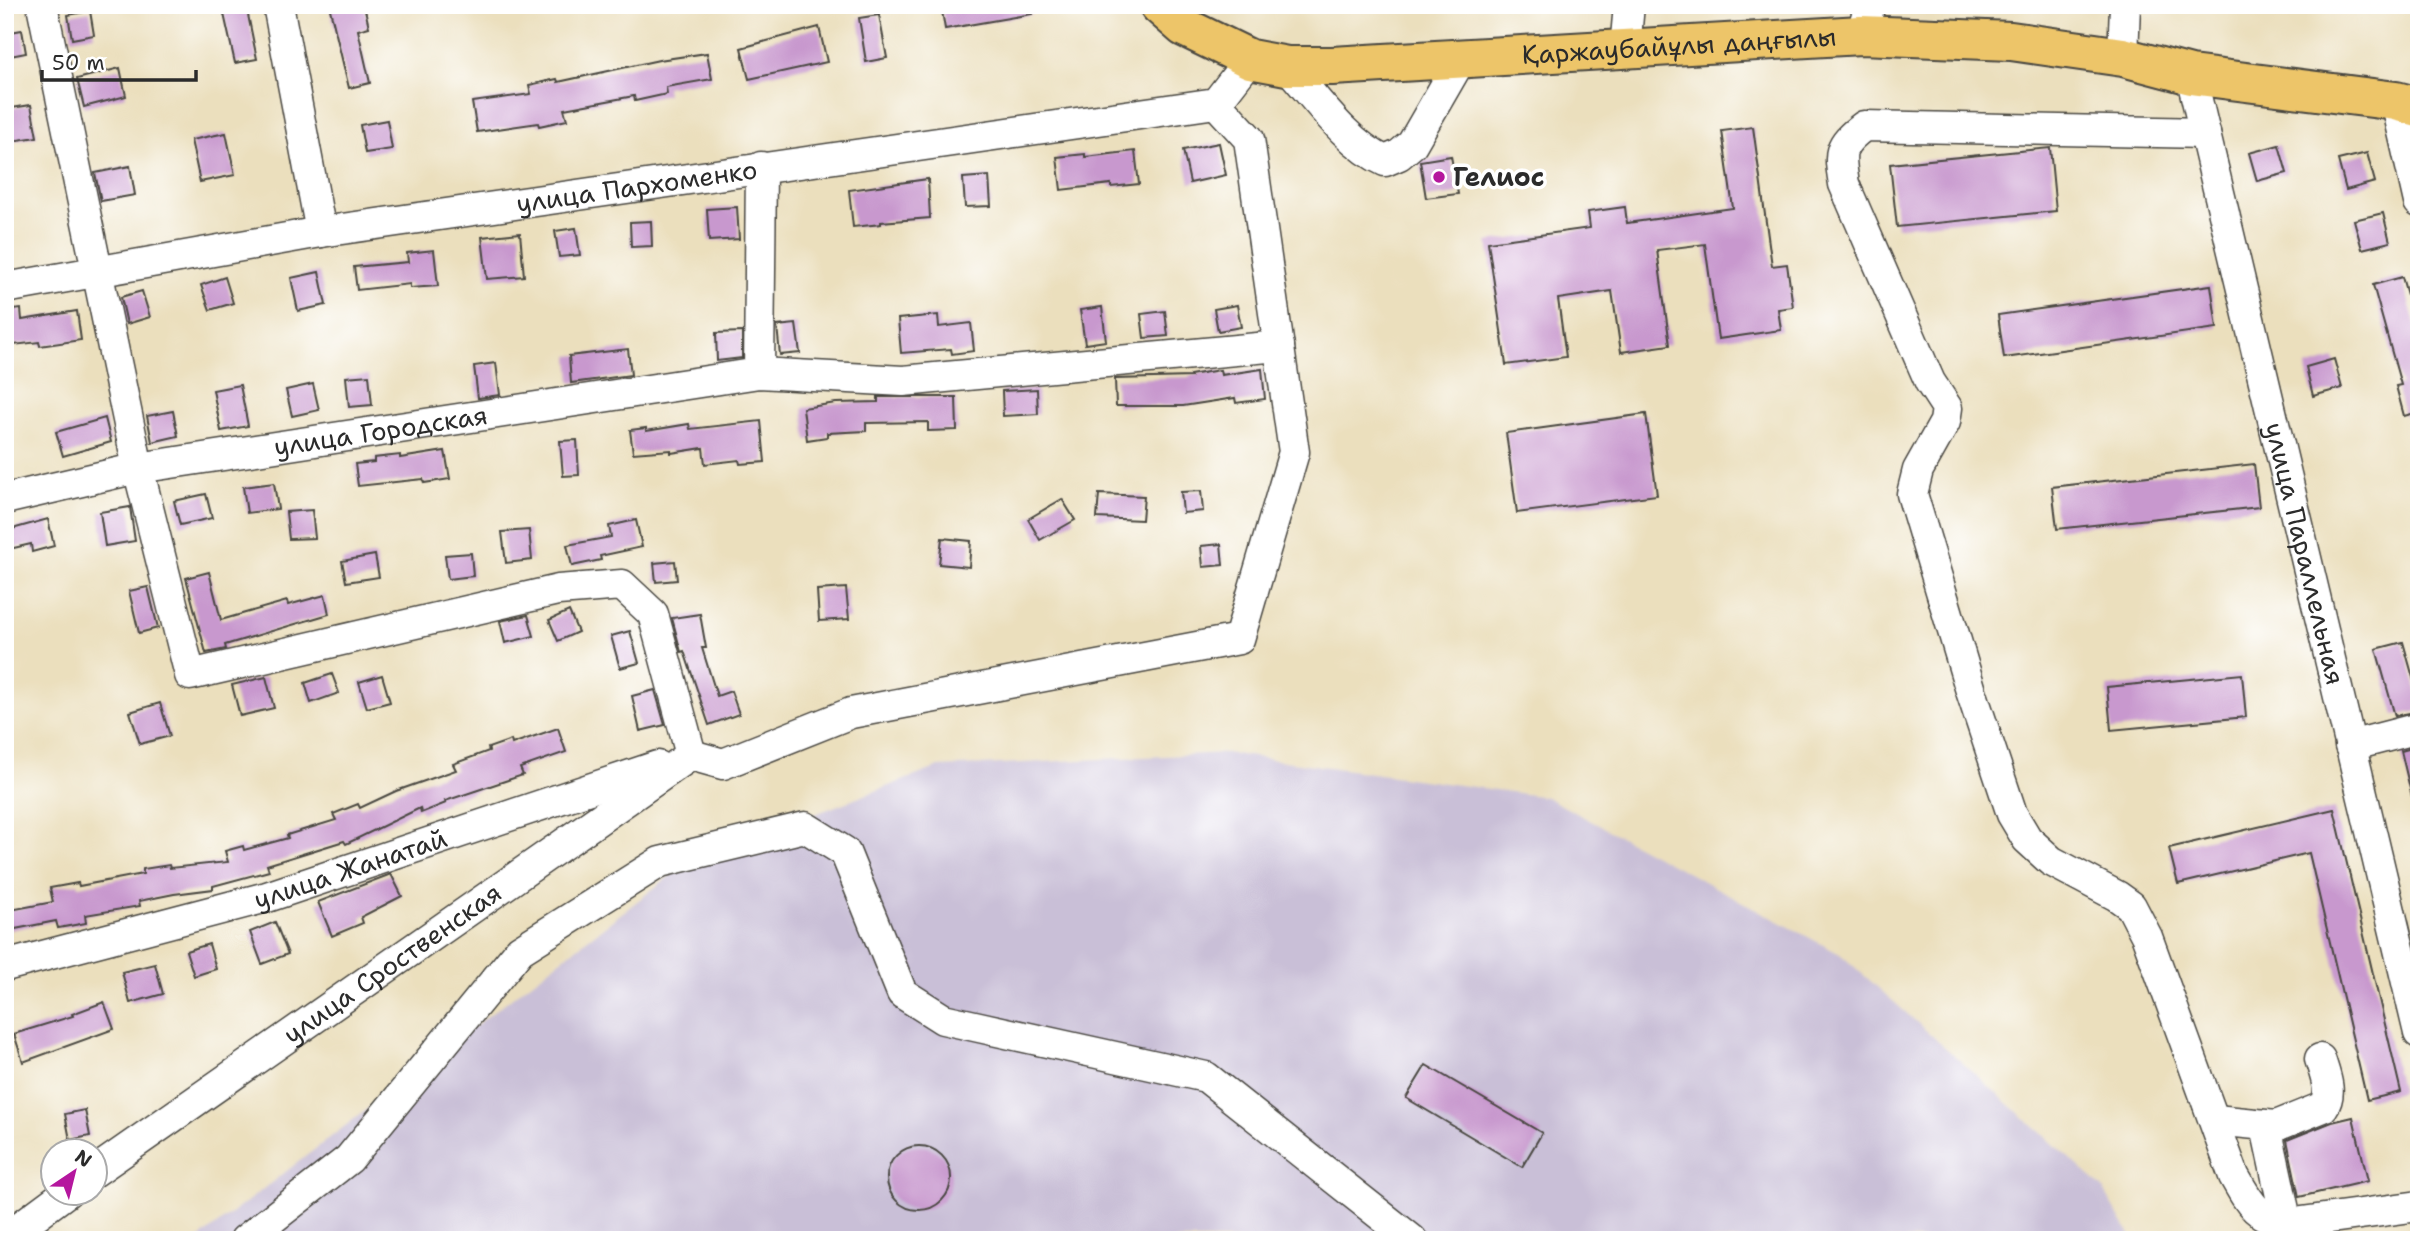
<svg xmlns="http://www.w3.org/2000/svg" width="2424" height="1245" font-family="'Shantell Sans',sans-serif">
<rect width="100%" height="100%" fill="#fff"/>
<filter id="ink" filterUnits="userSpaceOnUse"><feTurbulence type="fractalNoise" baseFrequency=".0143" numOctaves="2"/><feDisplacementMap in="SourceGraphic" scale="14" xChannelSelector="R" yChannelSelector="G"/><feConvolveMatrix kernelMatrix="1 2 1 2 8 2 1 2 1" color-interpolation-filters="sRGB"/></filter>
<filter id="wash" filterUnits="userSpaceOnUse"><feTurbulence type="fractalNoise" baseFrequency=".00686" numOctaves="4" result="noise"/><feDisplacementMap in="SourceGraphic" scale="28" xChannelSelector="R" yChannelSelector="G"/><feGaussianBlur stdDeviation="1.57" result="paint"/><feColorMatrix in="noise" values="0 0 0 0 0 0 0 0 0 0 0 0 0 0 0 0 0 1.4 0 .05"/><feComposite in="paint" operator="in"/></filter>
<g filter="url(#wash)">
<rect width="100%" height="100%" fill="#ebdfbd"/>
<polygon fill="#c9bfd7" points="1226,753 1546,797 1840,954 2102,1187 2133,1240 197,1240 688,862 939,767"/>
<g id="blocks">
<g fill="#c898ce">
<polygon points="222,5 246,5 257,59 235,63"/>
<polygon points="329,5 364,5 369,27 358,30 370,83 349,88"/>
<polygon points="941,5 1031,5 1032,14 945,29"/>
<polygon points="90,11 94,35 72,39 68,15"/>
<polygon points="879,15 887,58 866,62 859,18"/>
<polygon points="819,27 827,62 749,79 741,48"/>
<polygon points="22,30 26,53 5,57 5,33"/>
<polygon points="707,53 712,79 666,87 667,94 635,101 634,96 564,109 567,120 539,126 538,123 477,132 472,102 531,94 529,85 557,79 558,82 659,60"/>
<polygon points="120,68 126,96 84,107 77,79"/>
<polygon points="31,105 37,137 5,142 5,109"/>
<polygon points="387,120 392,149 365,153 360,125"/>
<polygon points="1753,127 1772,266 1787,264 1793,307 1778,309 1781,330 1718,339 1705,244 1657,250 1670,345 1621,352 1612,291 1558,299 1566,357 1506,365 1488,242 1590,228 1588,212 1625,207 1627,223 1733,208 1722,131"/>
<polygon points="226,133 235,175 200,182 191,140"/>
<polygon points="1219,143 1226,175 1190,183 1183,150"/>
<polygon points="2279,145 2287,173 2257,181 2249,153"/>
<polygon points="2050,148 2056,211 1897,227 1890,164"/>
<polygon points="1135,151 1139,184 1111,187 1111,184 1061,190 1057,157 1085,154 1085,157"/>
<polygon points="2367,153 2375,182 2346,190 2338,160"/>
<polygon points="1451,156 1458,194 1426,198 1420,161"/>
<polygon points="130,166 135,195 101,201 95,173"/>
<polygon points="989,176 991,206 965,207 963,178"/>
<polygon points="928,179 930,218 881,222 881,224 853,227 849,190"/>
<polygon points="737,207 739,239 709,241 707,209"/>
<polygon points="2383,213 2390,242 2362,249 2354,220"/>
<polygon points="651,221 652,246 631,247 630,222"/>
<polygon points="576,228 580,255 559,257 555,231"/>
<polygon points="520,233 524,276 487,279 482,237"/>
<polygon points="434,250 438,286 410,288 410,284 357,290 354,267 408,262 407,253"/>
<polygon points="319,272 326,305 298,311 291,278"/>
<polygon points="225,277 233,303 210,310 201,285"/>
<polygon points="2402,277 2419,337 2419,412 2404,416 2396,386 2401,385 2373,285"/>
<polygon points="2211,285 2217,328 2004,358 1998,315"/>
<polygon points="142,291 150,317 127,324 121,297"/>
<polygon points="1237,305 1241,327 1218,331 1214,309"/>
<polygon points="1102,307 1106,341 1085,344 1080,310"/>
<polygon points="21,309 22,320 77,311 81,340 40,346 39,342 5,346 5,311"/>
<polygon points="1165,311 1168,336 1144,338 1141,314"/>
<polygon points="938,315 939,327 971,323 974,351 952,354 951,349 901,353 898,319"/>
<polygon points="796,324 800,353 780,355 777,326"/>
<polygon points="742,332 742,358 717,361 716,333"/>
<polygon points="628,349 631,375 571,383 569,356"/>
<polygon points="2334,359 2342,388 2313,396 2306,367"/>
<polygon points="496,363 500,395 478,398 474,366"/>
<polygon points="1262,369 1265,399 1236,403 1235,398 1183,406 1116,406 1115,379 1191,377 1190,375 1220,370 1221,375"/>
<polygon points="369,375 372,405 349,407 346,377"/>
<polygon points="313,384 319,410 292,416 286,390"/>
<polygon points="240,385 248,426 221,431 213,390"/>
<polygon points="1037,389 1038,414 1003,416 1002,391"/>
<polygon points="878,397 956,397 957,430 928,431 928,422 866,423 866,431 827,433 827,437 807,440 803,408 836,403 878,402"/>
<polygon points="173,411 178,436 152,442 147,416"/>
<polygon points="1646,414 1657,495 1517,513 1506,433"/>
<polygon points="105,418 111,442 63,456 56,432"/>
<polygon points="761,421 765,462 740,464 739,460 705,464 703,448 671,453 671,450 633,453 630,430 646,428 646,431 689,424 690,429"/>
<polygon points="577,440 579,475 563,476 560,441"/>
<polygon points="445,451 450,479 424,483 423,479 358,486 355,464 374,462 374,458 400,455 400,458"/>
<polygon points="2254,464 2259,507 2057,529 2052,487"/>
<polygon points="274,483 278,509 247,513 243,487"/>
<polygon points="1201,491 1203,511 1183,513 1181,492"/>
<polygon points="206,494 212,518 180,525 174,501"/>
<polygon points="1099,494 1144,496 1142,520 1097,518"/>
<polygon points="1062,499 1075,520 1040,540 1028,519"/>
<polygon points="130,507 135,541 105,546 100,512"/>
<polygon points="312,510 315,538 289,539 286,512"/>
<polygon points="48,519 54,546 32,552 31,544 5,550 5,531"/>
<polygon points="636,520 642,547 600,556 601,560 572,566 567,545 611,537 609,526"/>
<polygon points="529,530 532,560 506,563 502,532"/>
<polygon points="942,538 971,541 969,567 939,564"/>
<polygon points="1221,544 1223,565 1203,567 1201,546"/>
<polygon points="471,553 473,576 448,579 445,555"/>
<polygon points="375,555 379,577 346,582 342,561"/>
<polygon points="675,561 677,580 656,582 654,563"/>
<polygon points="209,572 221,620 287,601 288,605 325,595 329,614 225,645 226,649 206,653 186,578"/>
<polygon points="148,587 158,628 139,633 129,591"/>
<polygon points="846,588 849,619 819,621 817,590"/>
<polygon points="569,611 578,632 558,641 549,620"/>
<polygon points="700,614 706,648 702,648 717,696 731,691 739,714 709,725 684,651 681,652 672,618"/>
<polygon points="528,615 534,636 505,643 500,621"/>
<polygon points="630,631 639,663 620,668 611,636"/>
<polygon points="2403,642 2419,699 2419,711 2395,716 2376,649"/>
<polygon points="332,674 339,693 311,703 305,683"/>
<polygon points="2242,674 2246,717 2111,730 2107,687"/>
<polygon points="382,675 390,702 367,708 359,682"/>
<polygon points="266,677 274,708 240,716 232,685"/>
<polygon points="655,690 665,725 640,731 632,696"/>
<polygon points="160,703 170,736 140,744 130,712"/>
<polygon points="558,728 566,752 520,768 523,775 445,801 446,803 421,813 420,808 346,844 344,841 267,865 269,871 213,886 213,889 174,894 139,901 140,906 85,915 86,923 58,928 56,921 5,931 5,911 53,902 50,888 78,883 79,886 143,874 143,869 169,865 170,868 228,862 225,851 243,846 244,850 288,838 287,835 336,820 333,814 358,804 360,808 396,791 456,770 453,764 489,751 488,748 511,740 512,744"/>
<polygon points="2419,746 2419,797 2412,797 2401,751"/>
<polygon points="2334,809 2401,1092 2367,1100 2309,853 2178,884 2169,848"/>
<polygon points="391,874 402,896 361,917 363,923 332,936 318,902"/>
<polygon points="275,922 288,954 262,964 250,932"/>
<polygon points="209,944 216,969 194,976 186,951"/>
<polygon points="155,964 163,994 130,1003 122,972"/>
<polygon points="104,1002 114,1029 23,1062 14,1034 73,1016 72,1014"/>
<polygon points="1426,1065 1542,1133 1522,1167 1406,1098"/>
<polygon points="85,1110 90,1136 70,1140 65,1114"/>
<polygon points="2353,1117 2368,1181 2299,1197 2287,1140 2332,1122"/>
<circle cx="919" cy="1178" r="32"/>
</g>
</g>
</g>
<g filter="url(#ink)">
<use href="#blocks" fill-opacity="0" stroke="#484641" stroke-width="2"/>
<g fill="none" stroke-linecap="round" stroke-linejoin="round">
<g stroke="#484641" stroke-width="33">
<g id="minor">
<polyline points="42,5 138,468 190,675 558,590 622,585 653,614 691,755"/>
<polyline points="278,5 321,232"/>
<polyline points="1861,35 1870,5"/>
<polyline points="1625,49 1629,5"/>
<polyline points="2123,57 2125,5"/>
<path d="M1287,66C1315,97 1347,144 1385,161L1399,155L1412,144L1461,59"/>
<path id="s1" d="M2191,75L2419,1033"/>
<polyline points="2396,101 2419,202"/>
<path d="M2205,133L1864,126C1837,146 1839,153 1844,184L1930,382L1947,408L1945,422L1918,470L1912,494L1971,691L2012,814L2027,839L2051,861L2117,896L2131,906L2147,937L2234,1176C2250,1204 2255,1216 2287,1224L2419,1206"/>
<path id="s2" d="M5,288L321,232L1216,103L1250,59"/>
<polyline points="759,373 761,167"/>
<path id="s3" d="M5,499L138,468L759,373L903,381L1279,346"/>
<polyline points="2350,746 2419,728"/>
<polyline points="691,755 723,764 851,713 1239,639 1294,452 1249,139 1216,103"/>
<path id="s4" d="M5,966L267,897L658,766"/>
<polyline points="2215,1120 2276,1126"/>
<path id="s5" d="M94,1172L691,755"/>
<path d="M2287,1224L2268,1136L2276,1126L2323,1107C2333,1093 2325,1075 2320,1059"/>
<polyline points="5,1238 67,1192"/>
<polyline points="245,1240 349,1159 520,950 660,862 805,827 845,852 902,993 943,1019 1206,1077 1412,1240"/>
</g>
</g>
<g stroke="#484641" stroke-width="42">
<g id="highway">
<path id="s6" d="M1159,5L1184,27L1250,59L1287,66H1332L1861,35L2011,41L2123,57L2191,75L2396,101L2419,107"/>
</g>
</g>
<use href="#minor" stroke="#fff" stroke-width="30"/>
<use href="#highway" stroke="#edc569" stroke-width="38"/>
</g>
</g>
<circle fill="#b5179e" stroke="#fff" stroke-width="2.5" cx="1439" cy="177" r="7"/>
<g text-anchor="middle" stroke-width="7" stroke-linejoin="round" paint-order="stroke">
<g font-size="26" fill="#2b2b2b" stroke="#fff">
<text dy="9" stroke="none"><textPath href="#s6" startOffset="537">Қаржаубайұлы даңғылы</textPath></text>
<text dy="9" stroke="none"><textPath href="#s2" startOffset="640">улица Пархоменко</textPath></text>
<text dy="9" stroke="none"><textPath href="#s3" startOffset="382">улица Городская</textPath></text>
<text dy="9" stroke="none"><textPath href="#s1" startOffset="492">улица Параллельная</textPath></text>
<text dy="9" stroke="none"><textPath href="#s4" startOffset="359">улица Жанатай</textPath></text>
<text dy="9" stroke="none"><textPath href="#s5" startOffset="364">улица Сроственская</textPath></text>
</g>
<g font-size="26" font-weight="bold" fill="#2b2b2b" stroke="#fff" text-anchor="start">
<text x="1453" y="186">Гелиос</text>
</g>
</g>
<rect width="2424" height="1245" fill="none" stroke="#fff" stroke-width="28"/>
<g transform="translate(74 1172) rotate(35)"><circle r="33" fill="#ffffff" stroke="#aaaaaa" stroke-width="2"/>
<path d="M0-5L12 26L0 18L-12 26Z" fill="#b5179e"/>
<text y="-10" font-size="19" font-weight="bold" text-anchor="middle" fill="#2b2b2b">N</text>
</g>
<path d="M42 70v10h154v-10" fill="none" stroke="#2b2b2b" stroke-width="3.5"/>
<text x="52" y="70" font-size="21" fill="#2b2b2b" stroke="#ffffff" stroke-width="5" paint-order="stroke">50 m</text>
</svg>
